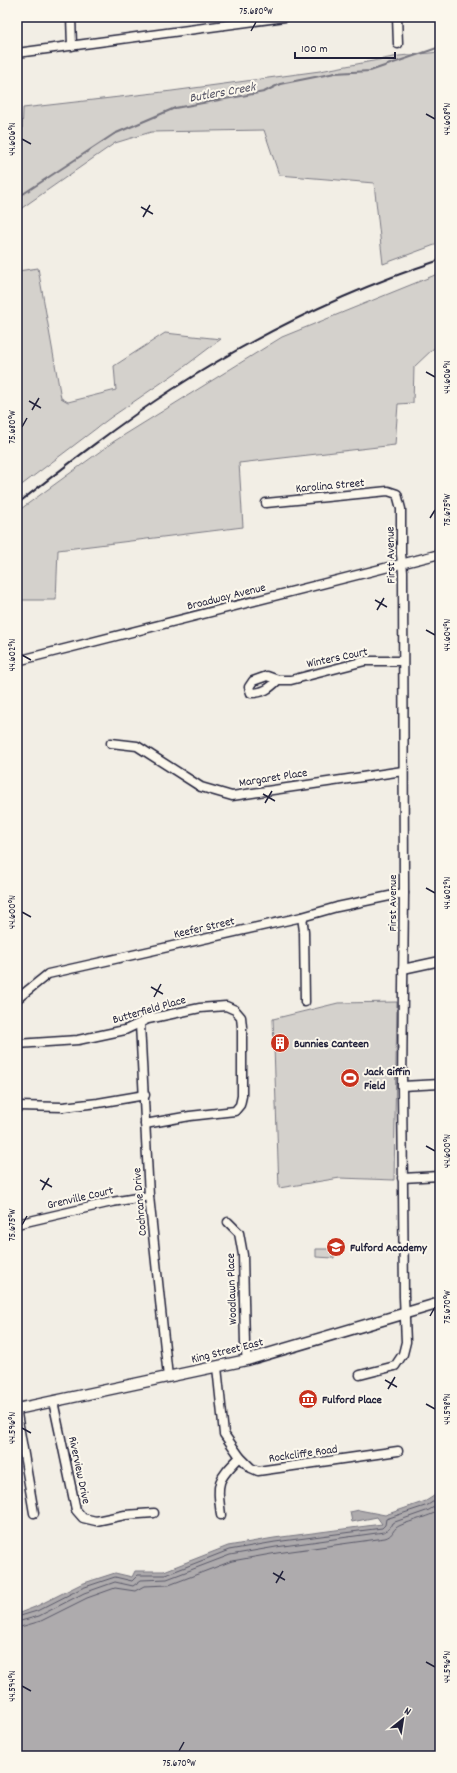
<svg xmlns="http://www.w3.org/2000/svg" width="457" height="1773" font-family="Dekko,sans-serif">
<rect width="100%" height="100%" fill="#f2eee5"/>
<filter id="ink" filterUnits="userSpaceOnUse"><feTurbulence type="fractalNoise" baseFrequency=".025" numOctaves="2"/><feDisplacementMap in="SourceGraphic" scale="8" xChannelSelector="R" yChannelSelector="G"/><feConvolveMatrix kernelMatrix="1 2 1 2 8 2 1 2 1" color-interpolation-filters="sRGB"/></filter>
<g filter="url(#ink)">
<g fill="#d4d1cc" stroke="#7b7a84">
<polygon points="440,52 440,243 383,264 374,183 279,175 264,130 151,132 115,143 19,210 23,108 172,91 320,71 399,56"/>
<polygon points="38,268 61,398 68,402 116,390 114,366 165,333 221,339 180,370 110,418 19,487 18,271"/>
<polygon points="440,273 440,348 434,348 414,367 413,403 398,404 395,445 239,463 243,527 58,550 56,600 19,600 18,511 113,442 282,337"/>
<polygon points="397,1002 394,1180 340,1178 279,1188 273,1019 338,1003"/>
<polygon points="316,1249 335,1249 334,1258 316,1257"/>
</g>
<polygon fill="#aeabad" stroke="#76747f" points="440,1492 440,1756 17,1756 17,1614 35,1607 81,1584 115,1573 132,1577 135,1571 164,1571 228,1546 274,1538 382,1524 377,1517 352,1522 350,1512 359,1510 385,1515 426,1501"/>
<g fill="none" stroke-linecap="round" stroke-linejoin="round">
<g stroke="#5a5969" stroke-width="1">
<polyline points="17,1617 37,1611 82,1588 115,1577 132,1581 138,1575 165,1575 229,1550 275,1542 382,1528 385,1525 386,1519 428,1505 440,1497"/>
<polyline points="17,1622 39,1616 84,1593 115,1582 133,1586 141,1580 167,1579 230,1555 276,1547 384,1532 389,1529 392,1523 429,1510 440,1503"/>
<path d="M17,1628L41,1621L87,1598L115,1588L135,1591L144,1586L169,1585L232,1561L277,1553L385,1538C392,1536 392,1532 396,1528C401,1523 430,1517 440,1510"/>
</g>
<polyline stroke="#76747f" stroke-width="2" points="23,194 114,134 175,108 264,92 280,84 335,73 370,71 440,47"/>
<g stroke="#22223b" stroke-width="11">
<g id="minor">
<polyline points="71,17 72,46"/>
<polyline points="397,17 398,44"/>
<polyline points="17,53 285,17"/>
<polyline points="266,503 388,491 397,494 401,509 401,554 403,572 404,893 402,1086 404,1297 406,1342 403,1354 395,1366 360,1375"/>
<polyline points="17,661 440,554"/>
<path d="M278,680C269,689 263,693 251,693L249,687L253,681L267,676L278,680H291L365,661H402"/>
<polyline points="111,743 137,746 201,787 232,796 403,771"/>
<polyline points="302,917 304,931 305,1002"/>
<polyline points="403,969 440,961"/>
<polyline points="17,999 48,974 302,917 337,907 404,893"/>
<polyline points="140,1024 149,1196 168,1377"/>
<polyline points="17,1044 78,1040 125,1030 148,1019 200,1008 226,1006 235,1010 241,1017 242,1027 242,1096 240,1105 235,1111 190,1116 145,1124"/>
<polyline points="402,1086 440,1084"/>
<polyline points="17,1106 63,1107 98,1103 145,1095"/>
<polyline points="402,1178 440,1176"/>
<polyline points="228,1222 239,1233 243,1255 245,1344 247,1360"/>
<polyline points="17,1224 112,1202 149,1196"/>
<polyline points="217,1367 224,1434 240,1457 251,1468 258,1471 398,1451"/>
<polyline points="53,1401 76,1510 83,1518 96,1521 125,1515 154,1513"/>
<polyline points="17,1414 34,1513"/>
<path d="M221,1515C217,1482 216,1481 240,1457"/>
</g>
</g>
<g stroke="#22223b" stroke-width="13">
<polyline id="major" points="17,1409 247,1360 440,1303"/>
</g>
<use href="#minor" stroke="#fbf7ec" stroke-width="8"/>
<use href="#major" stroke="#fbf7ec" stroke-width="10"/>
<path stroke="#22223b" stroke-width="2" d="M17,504C68,464 119,424 173,389C256,335 346,291 440,260"/>
</g>
</g>
<path fill="none" stroke="#22223b" stroke-width="1.5" d="M251,31L256,22M426,114L435,119M22,139L31,144M141,207L153,214M143,217L150,205M426,372L435,377M29,401L41,408M32,410L39,398M22,427L27,418M430,518L435,510M375,600L387,607M377,610L384,598M426,630L435,635M22,655L31,660M263,794L275,801M265,803L272,791M426,888L435,893M22,912L31,917M151,987L163,994M154,997L161,984M426,1146L435,1151M40,1180L52,1187M42,1190L49,1178M22,1225L27,1216M430,1316L435,1307M385,1380L397,1387M388,1389L395,1377M426,1404L435,1409M22,1428L31,1433M273,1573L285,1580M276,1583L283,1571M426,1662L435,1667M22,1686L31,1691M179,1751L184,1742"/>
<defs>
<g id="building-disc" transform="scale(1)"><circle r="9.5" fill="#c8321e" stroke="#fbf7ec"/><path d="M-4-6H4V6H1V3H-1V6H-4ZM-2.5-4.3h1.7v1.8h-1.7ZM.8-4.3h1.7v1.8H.8ZM-2.5-1h1.7V.8h-1.7ZM.8-1h1.7V.8H.8Z" fill="#fff"/></g>
<g id="stadium-disc" transform="scale(1)"><circle r="9.5" fill="#c8321e" stroke="#fbf7ec"/><path d="M0-5a6.5 5 0 1 0 0 10a6.5 5 0 1 0 0-10ZM-3.5-1.8h7v3.6h-7Z" fill="#fff"/></g>
<g id="school-disc" transform="scale(1)"><circle r="9.5" fill="#c8321e" stroke="#fbf7ec"/><path d="M0-5L7-2L0 1L-7-2ZM-4 1L0 2.5L4 1V4Q0 6-4 4Z" fill="#fff"/></g>
<g id="museum-disc" transform="scale(1)"><circle r="9.5" fill="#c8321e" stroke="#fbf7ec"/><path d="M0-6L6-3V-2H-6V-3ZM-5-1h2V3h-2ZM-1-1h2V3h-2ZM3-1h2V3H3ZM-6 4H6V6H-6Z" fill="#fff"/></g>
</defs>
<g fill-rule="evenodd">
<use href="#building-disc" x="280" y="1043"/>
<use href="#stadium-disc" x="350" y="1078"/>
<use href="#school-disc" x="336" y="1247"/>
<use href="#museum-disc" x="308" y="1399"/>
</g>
<g text-anchor="middle" stroke-width="4" stroke-linejoin="round" paint-order="stroke">
<g font-size="12" fill="#22223b" stroke="#fbf7ec">
<text transform="translate(330 485) rotate(-5)" y="4">Karolina Street</text>
<text transform="translate(390 555) rotate(-91)" y="4">First Avenue</text>
<text transform="translate(226 596) rotate(-14)" y="4">Broadway Avenue</text>
<text transform="translate(337 657) rotate(-12)" y="4">Winters Court</text>
<text transform="translate(273 777) rotate(-9)" y="4">Margaret Place</text>
<text transform="translate(392 903) rotate(-90)" y="4">First Avenue</text>
<text transform="translate(204 927) rotate(-13)" y="4">Keefer Street</text>
<text transform="translate(149 1009) rotate(-16)" y="4">Butterfield Place</text>
<text transform="translate(80 1197) rotate(-13)" y="4">Grenville Court</text>
<text transform="translate(139 1202) rotate(-95)" y="4">Cochrane Drive</text>
<text transform="translate(231 1289) rotate(-92)" y="4">Woodlawn Place</text>
<text transform="translate(227 1350) rotate(-14)" y="4">King Street East</text>
<text transform="translate(303 1453) rotate(-8)" y="4">Rockcliffe Road</text>
<text transform="translate(80 1470) rotate(78)" y="4">Riverview Drive</text>
</g>
<g font-size="12" font-weight="bold" fill="#22223b" stroke="#fbf7ec" text-anchor="start">
<text x="294" y="1047">Bunnies Canteen</text>
<text x="364" y="1075">Jack Giffin<tspan x="364" dy="14">Field</tspan></text>
<text x="350" y="1251">Fulford Academy</text>
<text x="322" y="1403">Fulford Place</text>
</g>
<g font-size="13" font-style="italic" fill="#535263" stroke="#fbf7ec">
<text transform="translate(222 91) rotate(-10)" y="5">Butlers Creek</text>
</g>
</g>
<rect width="457" height="1773" fill="none" stroke="#fbf7ec" stroke-width="44"/>
<g transform="translate(403 1719) rotate(30)" stroke="#fbf7ec" stroke-width="3" paint-order="stroke">
<path d="M0-3L7 15L0 10L-7 15Z" fill="#22223b"/>
<text y="-6" font-size="11" font-weight="bold" text-anchor="middle" fill="#22223b">N</text>
</g>
<path d="M295 52v6h100v-6" fill="none" stroke="#22223b" stroke-width="2"/>
<text x="301" y="52" font-size="12" fill="#22223b" stroke="#fbf7ec" stroke-width="3" paint-order="stroke">100 m</text>
<rect x="22" y="22" width="413" height="1729" fill="none" stroke="#22223b" stroke-width="1.5"/>
<g font-size="10" text-anchor="middle" fill="#22223b">
<text x="256" y="14">75.680°W</text>
<text transform="translate(446 119) rotate(-90)" y="4">44.608°N</text>
<text transform="translate(11 139) rotate(-90)" y="4">44.606°N</text>
<text transform="translate(446 377) rotate(-90)" y="4">44.606°N</text>
<text transform="translate(11 427) rotate(-90)" y="4">75.680°W</text>
<text transform="translate(446 510) rotate(-90)" y="4">75.675°W</text>
<text transform="translate(446 635) rotate(-90)" y="4">44.604°N</text>
<text transform="translate(11 655) rotate(-90)" y="4">44.602°N</text>
<text transform="translate(446 893) rotate(-90)" y="4">44.602°N</text>
<text transform="translate(11 912) rotate(-90)" y="4">44.600°N</text>
<text transform="translate(446 1151) rotate(-90)" y="4">44.600°N</text>
<text transform="translate(11 1225) rotate(-90)" y="4">75.675°W</text>
<text transform="translate(446 1307) rotate(-90)" y="4">75.670°W</text>
<text transform="translate(446 1409) rotate(-90)" y="4">44.598°N</text>
<text transform="translate(11 1428) rotate(-90)" y="4">44.596°N</text>
<text transform="translate(446 1667) rotate(-90)" y="4">44.596°N</text>
<text transform="translate(11 1686) rotate(-90)" y="4">44.594°N</text>
<text x="179" y="1766">75.670°W</text>
</g>
</svg>
